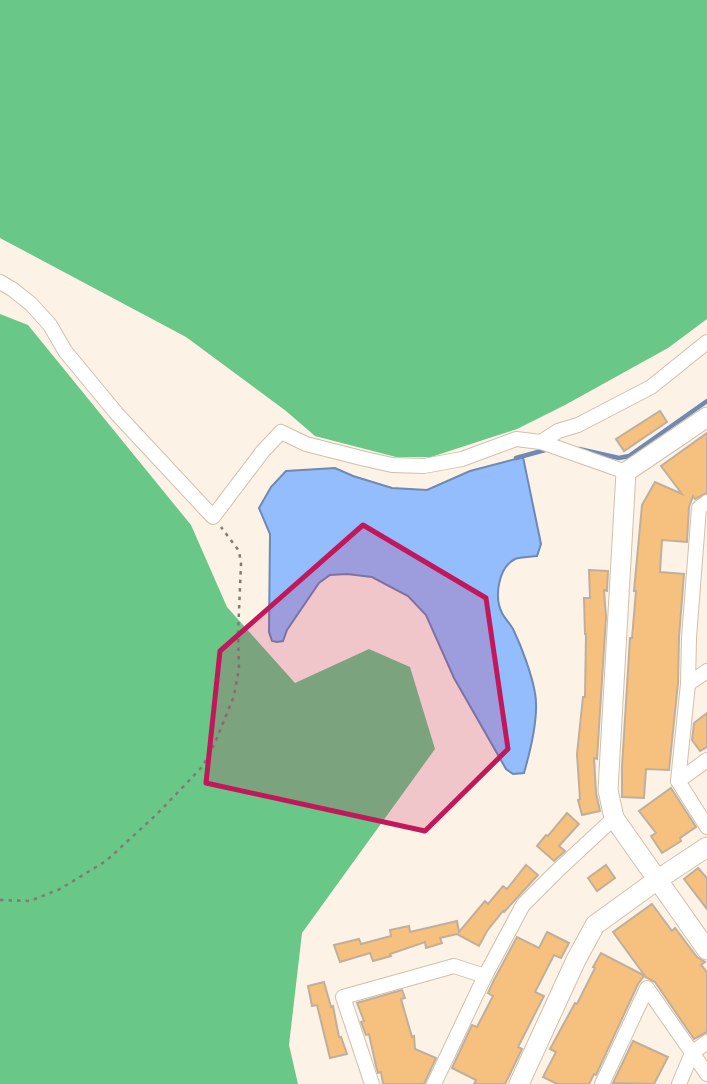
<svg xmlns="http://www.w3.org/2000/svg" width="707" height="1084" font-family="'Fira Sans',sans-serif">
<rect width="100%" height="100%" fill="#fdf2e6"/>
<g fill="#69c788">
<polygon points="0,0 707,0 707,319 668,348 565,405 517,429 431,457 396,457 315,436 286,411 186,337 0,238"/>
<polygon points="0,314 28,325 191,525 227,607 295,683 369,649 410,667 435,749 302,933 289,1045 298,1084 0,1084"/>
</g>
<path fill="#94bdfe" stroke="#6e89b4" stroke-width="2" d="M523,457L541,544L537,556C530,557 521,557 515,559C498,568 494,597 502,613C505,619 511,624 514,631C522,648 532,675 535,693C539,714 530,752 524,773L513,774L506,769L454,678L426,615L408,596L372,577L347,574L330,575L319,583L287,630L283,641L277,642L272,641L269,632L270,534L259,508L271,487L286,471L335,468L353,476L392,488L427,490L470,471Z"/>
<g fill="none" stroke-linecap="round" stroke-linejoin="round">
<g stroke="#6e89b4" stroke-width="4.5">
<polyline points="579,449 619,458 629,456 707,401"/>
<polyline points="516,458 545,450"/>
</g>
</g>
<g fill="#f6c17f" stroke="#c0af9b" stroke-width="2">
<polygon points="660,411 667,422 624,451 616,439"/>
<polygon points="707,433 707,493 695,499 693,496 689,507 687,542 662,540 660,572 684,574 679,637 678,683 669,770 646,769 644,798 622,797 622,767 630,638 632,638 636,591 634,591 642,505 655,482 682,494 661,466"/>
<polygon points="589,570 608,571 607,591 604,590 606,617 597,759 594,758 596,793 600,811 582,815 578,800 580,799 577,754 583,697 585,697 586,634 585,634 584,598 590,598"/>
<polygon points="707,713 707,747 700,751 692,740 694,723"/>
<polygon points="671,788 696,827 680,838 681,841 662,853 651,836 656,833 639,811"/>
<polygon points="567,813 579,824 559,846 565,851 554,861 537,846 546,835 548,836"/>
<polygon points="526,865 538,875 504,912 503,911 487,931 479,946 457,934 440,938 442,943 426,948 425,942 390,954 391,956 373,961 370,953 340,962 334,945 359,939 361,944 391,936 390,930 409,926 410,932 457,921 459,932 485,901 488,904 503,886 507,889"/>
<polygon points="606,865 615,878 597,891 588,878"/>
<polygon points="698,868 707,878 707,909 684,879"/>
<polygon points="652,904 672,931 675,928 697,957 705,962 701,965 707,972 707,1032 694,1039 655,982 647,978 644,976 638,984 596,1075 594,1074 589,1084 557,1084 543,1077 556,1052 550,1049 575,1003 577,1004 595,968 593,967 601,953 645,976 613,932"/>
<polygon points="547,932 569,943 561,958 554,955 535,992 544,996 518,1047 522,1049 509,1076 505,1084 474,1084 476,1080 452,1068 472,1025 477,1027 493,996 488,993 494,980 517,937 539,948"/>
<polygon points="324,982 331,1007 333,1006 339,1037 341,1037 347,1054 330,1058 317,1005 312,1006 308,986"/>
<polygon points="402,990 405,998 401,999 412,1037 414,1036 415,1049 436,1058 424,1084 383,1084 381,1072 378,1073 376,1066 369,1034 366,1035 361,1022 364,1021 357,1003"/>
<polygon points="633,1041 668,1057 654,1084 613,1083"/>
</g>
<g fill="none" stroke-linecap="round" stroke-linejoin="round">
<g stroke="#d1c0ab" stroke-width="16">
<g id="street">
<polyline points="0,282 12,289 31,304 50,325 65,351 117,414 213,517 263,451 281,432 306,444 361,458 392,465 424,466 462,459 516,439 541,442 626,472"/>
<polyline points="541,442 558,431 578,425 651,387 707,342"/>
<polyline points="707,502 699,508 689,638 688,684 678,781 707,827"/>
<polyline points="688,684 707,671"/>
<polyline points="678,781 707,760"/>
<polyline points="372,1084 343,997 454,966 485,976"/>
<polyline points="434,1084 485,976 523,905 556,872 614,818"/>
<polyline points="602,1084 647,988 707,1074"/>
<polyline points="679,1084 692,1053 707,1042"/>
</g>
</g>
<g stroke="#d1c0ab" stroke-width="21">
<g id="secondary">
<polyline points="707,417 626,472 608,790 614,818 707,950"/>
<polyline points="519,1084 576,960 595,925 657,880 707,847"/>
</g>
</g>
<polyline stroke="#837b72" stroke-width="2.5" stroke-dasharray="3.5 5" stroke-linecap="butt" points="0,900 30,901 60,889 106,861 157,814 202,767 214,745 234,696 239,668 238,634 241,564 239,551 221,527"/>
<use href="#street" stroke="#fff" stroke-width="14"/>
<use href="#secondary" stroke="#fff" stroke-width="19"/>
</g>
<path fill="#c2185b" fill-opacity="0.2" stroke="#c2185b" stroke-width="5" stroke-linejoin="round" d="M363,525L486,598L508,749L425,831L206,783L220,651Z"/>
</svg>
